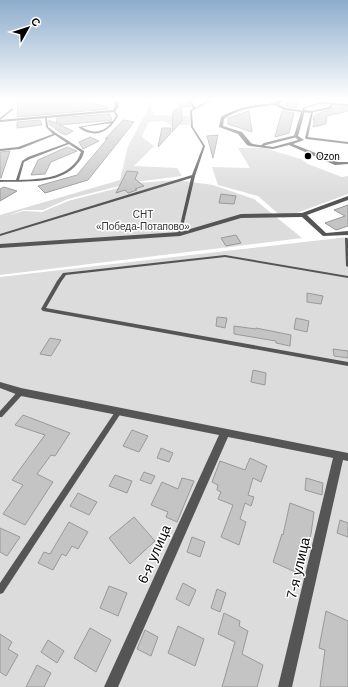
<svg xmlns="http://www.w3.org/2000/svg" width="348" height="687" font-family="Helvetica,sans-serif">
<rect width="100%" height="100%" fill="#fff"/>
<g fill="#dcdcdc">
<polygon points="148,99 177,99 152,101 151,109 154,115 190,116 189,125 171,125 164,121 148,122 142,137 154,146 134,166 177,168 182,176 135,182 68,199 43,210 23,210 8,216 23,211 42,212 68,201 137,183 177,180 213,185 254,199 302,238 0,275 0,215 120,180 128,146 149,107"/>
<polygon points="238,148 264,148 301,159 308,164 342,177 348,176 348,194 283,218 258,196 218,185 212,167 250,168"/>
<polygon points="348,237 348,687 0,687 0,277"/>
</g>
<g fill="#c4c4c4" stroke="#999">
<polygon points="56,99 78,99 107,107 108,109 17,117 18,101"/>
<polygon points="178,99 188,99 191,107 182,106 182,121 172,132 173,111 181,106 179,106"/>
<polygon points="289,99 298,99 296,108 286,106"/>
<polygon points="334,107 348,107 348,111 327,116 326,124 313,127 315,119 313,120 314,116 322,112 331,110"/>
<polygon points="249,111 252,132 228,124 228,118"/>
<polygon points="282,111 294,113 289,133 275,137"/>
<polygon points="110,114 112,120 60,125 59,122 56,123 57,118"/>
<polygon points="40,120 42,125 17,128 17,122"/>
<polygon points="49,120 73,131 66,135 61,133 49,124"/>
<polygon points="123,120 134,122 88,180 45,193 38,186 77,175 108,138 105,139"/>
<polygon points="162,128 171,128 170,134 158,147"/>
<polygon points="218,135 213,158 207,136"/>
<polygon points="90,137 99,141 83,149 79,142"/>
<polygon points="67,147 77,151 51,162 45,174 31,175 38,160"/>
<polygon points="10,151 1,178 0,178 0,152"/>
<polygon points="127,171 138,172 135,179 144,186 135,189 137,190 128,193 125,190 116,193"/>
<polygon points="4,187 17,191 0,201 0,189"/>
<polygon points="221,194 236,196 234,204 219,203"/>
<polygon points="348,205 348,226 336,230 325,223 345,216 334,210"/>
<polygon points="236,235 241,243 226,246 221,238"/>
<polygon points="307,293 323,296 321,304 307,302"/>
<polygon points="217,317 227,318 225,328 216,326"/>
<polygon points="296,318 309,321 307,332 294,329"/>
<polygon points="234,326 256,329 256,328 291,335 290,346 276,343 276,341 234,334"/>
<polygon points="50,338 61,340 51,356 40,354"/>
<polygon points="333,349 348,351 348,358 334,356"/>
<polygon points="253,370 266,373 265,385 251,382"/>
<polygon points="23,415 70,433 55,456 51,455 37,474 53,482 25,525 3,514 23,485 12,480 45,435 15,425"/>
<polygon points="132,430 148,436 139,452 123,446"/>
<polygon points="161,448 173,453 169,462 157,458"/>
<polygon points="250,458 267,466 261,482 253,478 248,495 254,497 251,506 245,503 240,519 246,522 239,545 221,537 233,505 218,499 221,492 217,490 218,485 212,482 220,461 245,470"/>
<polygon points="144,472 155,476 151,484 140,480"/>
<polygon points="115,475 132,481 127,493 109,486"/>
<polygon points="182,478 194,481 177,522 166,517 168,512 151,505 162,482 178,489"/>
<polygon points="306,478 323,483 322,495 305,490"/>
<polygon points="78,493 97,502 89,515 70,506"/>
<polygon points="290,503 314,512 311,534 300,574 273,562 282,534 283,535"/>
<polygon points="134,517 155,541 130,564 109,538"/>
<polygon points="340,520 348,523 348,537 337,533"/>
<polygon points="69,522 88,532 78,549 72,546 66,556 62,554 53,570 38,563 44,552 50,554"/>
<polygon points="0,528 20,537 7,556 0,552"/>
<polygon points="192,537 205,542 200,557 187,552"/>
<polygon points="183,583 196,590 189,606 176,599"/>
<polygon points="109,586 127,593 118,616 100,608"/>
<polygon points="217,589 226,593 220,612 211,608"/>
<polygon points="326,611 348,621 348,687 320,687 325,650 319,648"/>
<polygon points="224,613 240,621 239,626 248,631 242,654 263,665 257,687 222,687 235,642 218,634"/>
<polygon points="178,626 204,639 195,666 168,653"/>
<polygon points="90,628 111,640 96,672 74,658"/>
<polygon points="145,630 158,637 151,656 137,649"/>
<polygon points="0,634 12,642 8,649 18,655 6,676 0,672"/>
<polygon points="48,640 64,651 57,663 41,652"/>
<polygon points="37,665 51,673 44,687 26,687"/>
</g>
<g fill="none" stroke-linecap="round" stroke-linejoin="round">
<g fill="#555" fill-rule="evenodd">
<polygon points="0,99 7,99 0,100"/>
<polygon points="189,99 191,99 195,108 211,99 214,99 192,111 193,127 205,146 195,176 181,235 180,235 178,234 191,178 0,236 0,234 192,175 203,146 191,127 190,110 193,109"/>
<path d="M320,102L348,104V106L333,105L331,109L313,112L308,137L348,142V144L306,139L305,138L311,113L302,112L303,108ZM320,104H331L329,107L312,111L304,110L305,108Z"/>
<polygon points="12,108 14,109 0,120 0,118"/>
<path d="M113,110H115L118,116C109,132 95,140 78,127L113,121L116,116ZM111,123C103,133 92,134 82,127Z"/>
<path d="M46,117L47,118L48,127L56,133L84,151V152C83,156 81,160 78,163C62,185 24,181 0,182V180H16L22,161L28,157L67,143L55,135L20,149L0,151V149L18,147L53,134L46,127L45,118ZM69,144L81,152C79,156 78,160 75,163C61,179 38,179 19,180L24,162L30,159Z"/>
<polygon points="296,135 297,135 297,137 266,145 262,147 260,146 264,143"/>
<polygon points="345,238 347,238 348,239 348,267 346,266"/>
<polygon points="225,255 348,276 348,278 225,257 66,275 61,282 46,308 348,362 348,366 43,311 41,309 57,281 63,273"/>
<polygon points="19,390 23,390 24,392 23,394 2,417 0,417 0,411"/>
<polygon points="117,409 121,409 122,411 121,413 3,593 0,594 0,583"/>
</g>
<g fill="#555" fill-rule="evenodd">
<polygon points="114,99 118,99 119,107 114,112 0,122 0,120 113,110 115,107"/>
<path d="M281,99H286L279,104L286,108L305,111L298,136L304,140L293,144L338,162H348V164L335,165L289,145L273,149L250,146L247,145L238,134L219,127L221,117C232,110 244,107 257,105C266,104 274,104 281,99ZM275,105L284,110L301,112L294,136L298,140L273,147L253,144L251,143L242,132L223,126L224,119C239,108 258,107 275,105Z"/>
<polygon points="348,196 348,200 307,215 326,233 348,231 348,235 323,236 302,217 241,218 180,236 0,248 0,244 180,232 241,214 302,213"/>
<polygon points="0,382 21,388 348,453 348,461 343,460 292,687 278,687 333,458 228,437 118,687 104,687 219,435 21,396 0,388"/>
</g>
</g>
<linearGradient id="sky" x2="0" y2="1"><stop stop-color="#8cadcc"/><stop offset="0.51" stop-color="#fff"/><stop offset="1" stop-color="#fff" stop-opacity="0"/></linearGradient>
<rect width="348" height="195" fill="url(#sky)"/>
<circle fill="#000" stroke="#fff" stroke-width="1.5" cx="308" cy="156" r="4"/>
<g text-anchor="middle" stroke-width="3" stroke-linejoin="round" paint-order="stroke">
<g font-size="10" fill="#000" stroke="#fff" text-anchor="start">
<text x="316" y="160">Ozon</text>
</g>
<g font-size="10" fill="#333" stroke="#fff">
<text x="143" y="218">СНТ<tspan x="143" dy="12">«Победа-Потапово»</tspan></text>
</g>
<g font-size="14" fill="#000" stroke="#fff">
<text transform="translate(154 554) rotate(-66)" y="5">6-я улица</text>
<text transform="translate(298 568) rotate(-77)" y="5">7-я улица</text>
</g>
</g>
<g transform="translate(28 28) rotate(51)" stroke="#ffffff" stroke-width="3" paint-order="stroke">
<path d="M0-3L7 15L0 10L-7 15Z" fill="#000000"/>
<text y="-6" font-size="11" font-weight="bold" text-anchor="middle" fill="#000000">С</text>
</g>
</svg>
